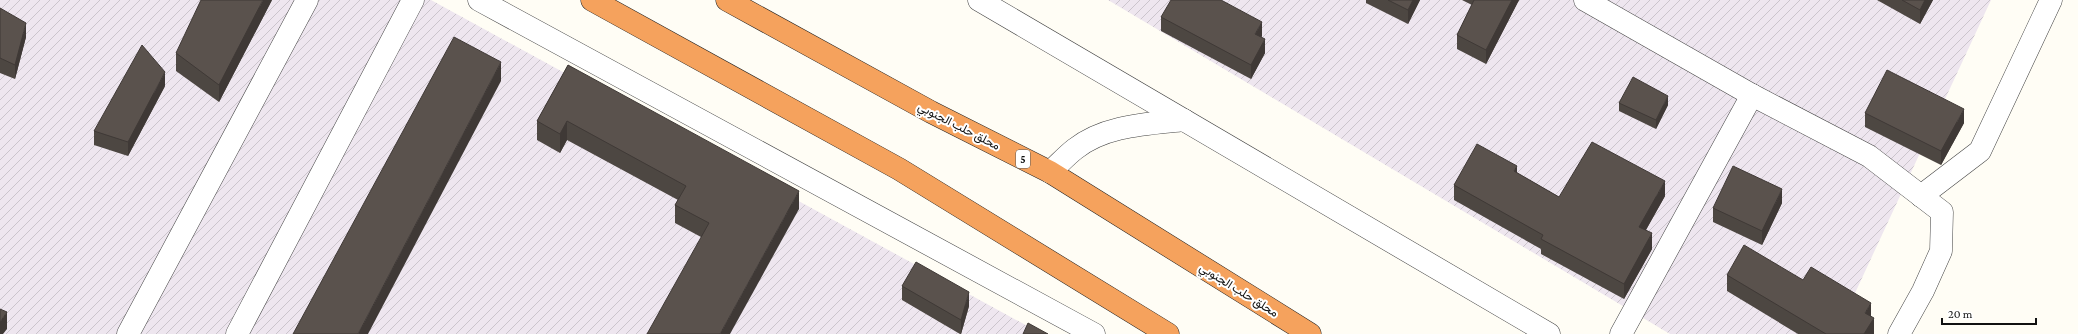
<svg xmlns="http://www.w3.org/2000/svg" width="2078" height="334" font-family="'Crimson Pro',Vazirmatn,serif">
<defs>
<pattern id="industrial-furrows" width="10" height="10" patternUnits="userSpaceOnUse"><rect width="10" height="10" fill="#eee6ef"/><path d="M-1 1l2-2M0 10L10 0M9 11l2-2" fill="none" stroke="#cbc4cc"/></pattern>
</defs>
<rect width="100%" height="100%" fill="#fffdf5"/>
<g fill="url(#industrial-furrows)">
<polygon points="0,0 431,0 1042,334 0,334"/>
<polygon points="1108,0 1991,0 1836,334 1670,334"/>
</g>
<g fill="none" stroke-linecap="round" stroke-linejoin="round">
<g stroke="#444" stroke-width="23">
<g id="street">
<polyline points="479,0 1094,334"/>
<polyline points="979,0 1549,334"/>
<polyline points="1585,0 1752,95 1869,156 1942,212 1941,251 1923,291 1899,334"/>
<path d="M1050,172C1058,165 1066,156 1075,149C1105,125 1148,124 1184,120"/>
<polyline points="1921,196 1980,151 2051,0"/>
<polyline points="128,334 307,0"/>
<polyline points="237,334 413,0"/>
<polyline points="1621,334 1752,95"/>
</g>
</g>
<g stroke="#222" stroke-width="23">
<g id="highway">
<polyline points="592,0 899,169 1168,334"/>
<polyline points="727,0 931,112 1050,172 1310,334"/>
</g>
</g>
<use href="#street" stroke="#fff" stroke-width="22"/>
<use href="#highway" stroke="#f5a25d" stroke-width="22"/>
</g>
<g fill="#4d4742">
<polygon points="272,0 219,102 176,71 176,53"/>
<polygon points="1366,0 1420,0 1408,24 1366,3"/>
<polygon points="1462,0 1519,0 1486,64 1457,49 1457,35 1472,5"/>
<polygon points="1877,0 1933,0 1920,24"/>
<polygon points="0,8 26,37 15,79 0,73"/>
<polygon points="1161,17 1262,36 1261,37 1265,53 1251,79 1161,31"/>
<polygon points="568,65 799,209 701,237 675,223 675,205 678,200 567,140 560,153 537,140 537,121"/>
<polygon points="165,86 128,156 94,145 94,131"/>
<polygon points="1619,103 1668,105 1656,129 1619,111"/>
<polygon points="1865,113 1964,123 1941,165 1865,127"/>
<polygon points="1517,173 1559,197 1665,196 1646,230 1652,249 1624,299 1541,254 1541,249 1454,200 1454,185"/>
<polygon points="1782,203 1762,245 1713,222 1713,208"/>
<polygon points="1727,275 1803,280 1871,316 1874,334 1798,334 1727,291"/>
<polygon points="902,286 969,306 961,334 960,334 902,300"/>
</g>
<g fill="#3f3936">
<polygon points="263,0 272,0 219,102 219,85"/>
<polygon points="1413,0 1420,0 1408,24 1408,10"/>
<polygon points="1512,0 1519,0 1486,64 1486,50"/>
<polygon points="1925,0 1933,0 1920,24 1920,10"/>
<polygon points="1262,22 1262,36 1255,48 1255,34"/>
<polygon points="26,23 26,37 15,79 15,65"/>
<polygon points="1265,39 1265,53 1251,79 1251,65"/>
<polygon points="501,62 501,81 368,334 358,334"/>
<polygon points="165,72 165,86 128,156 128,142"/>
<polygon points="1668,96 1668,105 1656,129 1656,120"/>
<polygon points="1964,109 1964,123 1941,165 1941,151"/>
<polygon points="567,121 567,140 560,153 560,134"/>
<polygon points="1517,166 1517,181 1514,171"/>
<polygon points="1665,181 1665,196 1639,242 1639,227"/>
<polygon points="1782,189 1782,203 1762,245 1762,231"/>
<polygon points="799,191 799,209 730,334 720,334"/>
<polygon points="1652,233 1652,249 1624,299 1624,284"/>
<polygon points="969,292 969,306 961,334 961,320"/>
<polygon points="1871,303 1871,319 1865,313"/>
<polygon points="7,312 7,329 3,334 0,334 0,322"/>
<polygon points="1874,318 1874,334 1864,334"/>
</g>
<g fill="#5a524d" stroke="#3f3936">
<polygon points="201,0 263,0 219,85 176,53"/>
<polygon points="1171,0 1221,0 1262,22 1255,34 1265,39 1251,65 1161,17"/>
<polygon points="1388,0 1413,0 1408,10"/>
<polygon points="1474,0 1512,0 1486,50 1457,35"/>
<polygon points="1902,0 1925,0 1920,10"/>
<polygon points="0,8 26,23 15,65 0,58"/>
<polygon points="454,37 501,62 358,334 293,334"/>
<polygon points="142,45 165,72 128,142 94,131"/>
<polygon points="568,65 799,191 720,334 647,334 709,223 675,205 686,186 567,121 560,134 537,121"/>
<polygon points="1887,70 1964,109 1941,151 1865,113"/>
<polygon points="1633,77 1668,96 1656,120 1619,103"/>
<polygon points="1592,142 1665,181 1639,227 1652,233 1624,284 1541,239 1543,235 1454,185 1477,144 1517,166 1514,171 1559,197"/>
<polygon points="1733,166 1782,189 1762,231 1713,208"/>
<polygon points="1744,245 1803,280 1811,267 1871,303 1865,313 1874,318 1864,334 1826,334 1727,275"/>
<polygon points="916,262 969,292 961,320 902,286"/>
<polygon points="0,309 7,312 0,322"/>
<polygon points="1028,323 1048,334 1023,334"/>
</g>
<g text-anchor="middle" stroke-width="4" stroke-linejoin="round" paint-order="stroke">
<rect fill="#fff" stroke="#585858" stroke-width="1" x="1016" y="150" width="14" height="18" rx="3"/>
<g font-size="11" font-weight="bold" fill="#111">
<text x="1023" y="163">5</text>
</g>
<g font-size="12" fill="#111" stroke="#fff">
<text transform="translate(959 126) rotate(27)" y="4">محلق حلب الجنوبي</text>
<text transform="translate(1239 290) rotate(32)" y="4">محلق حلب الجنوبي</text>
</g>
</g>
<path d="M1942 318v6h94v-6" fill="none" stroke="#111111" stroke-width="2"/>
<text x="1948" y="318" font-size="12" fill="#111111" stroke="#ffffff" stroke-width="3" paint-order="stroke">20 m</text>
</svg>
